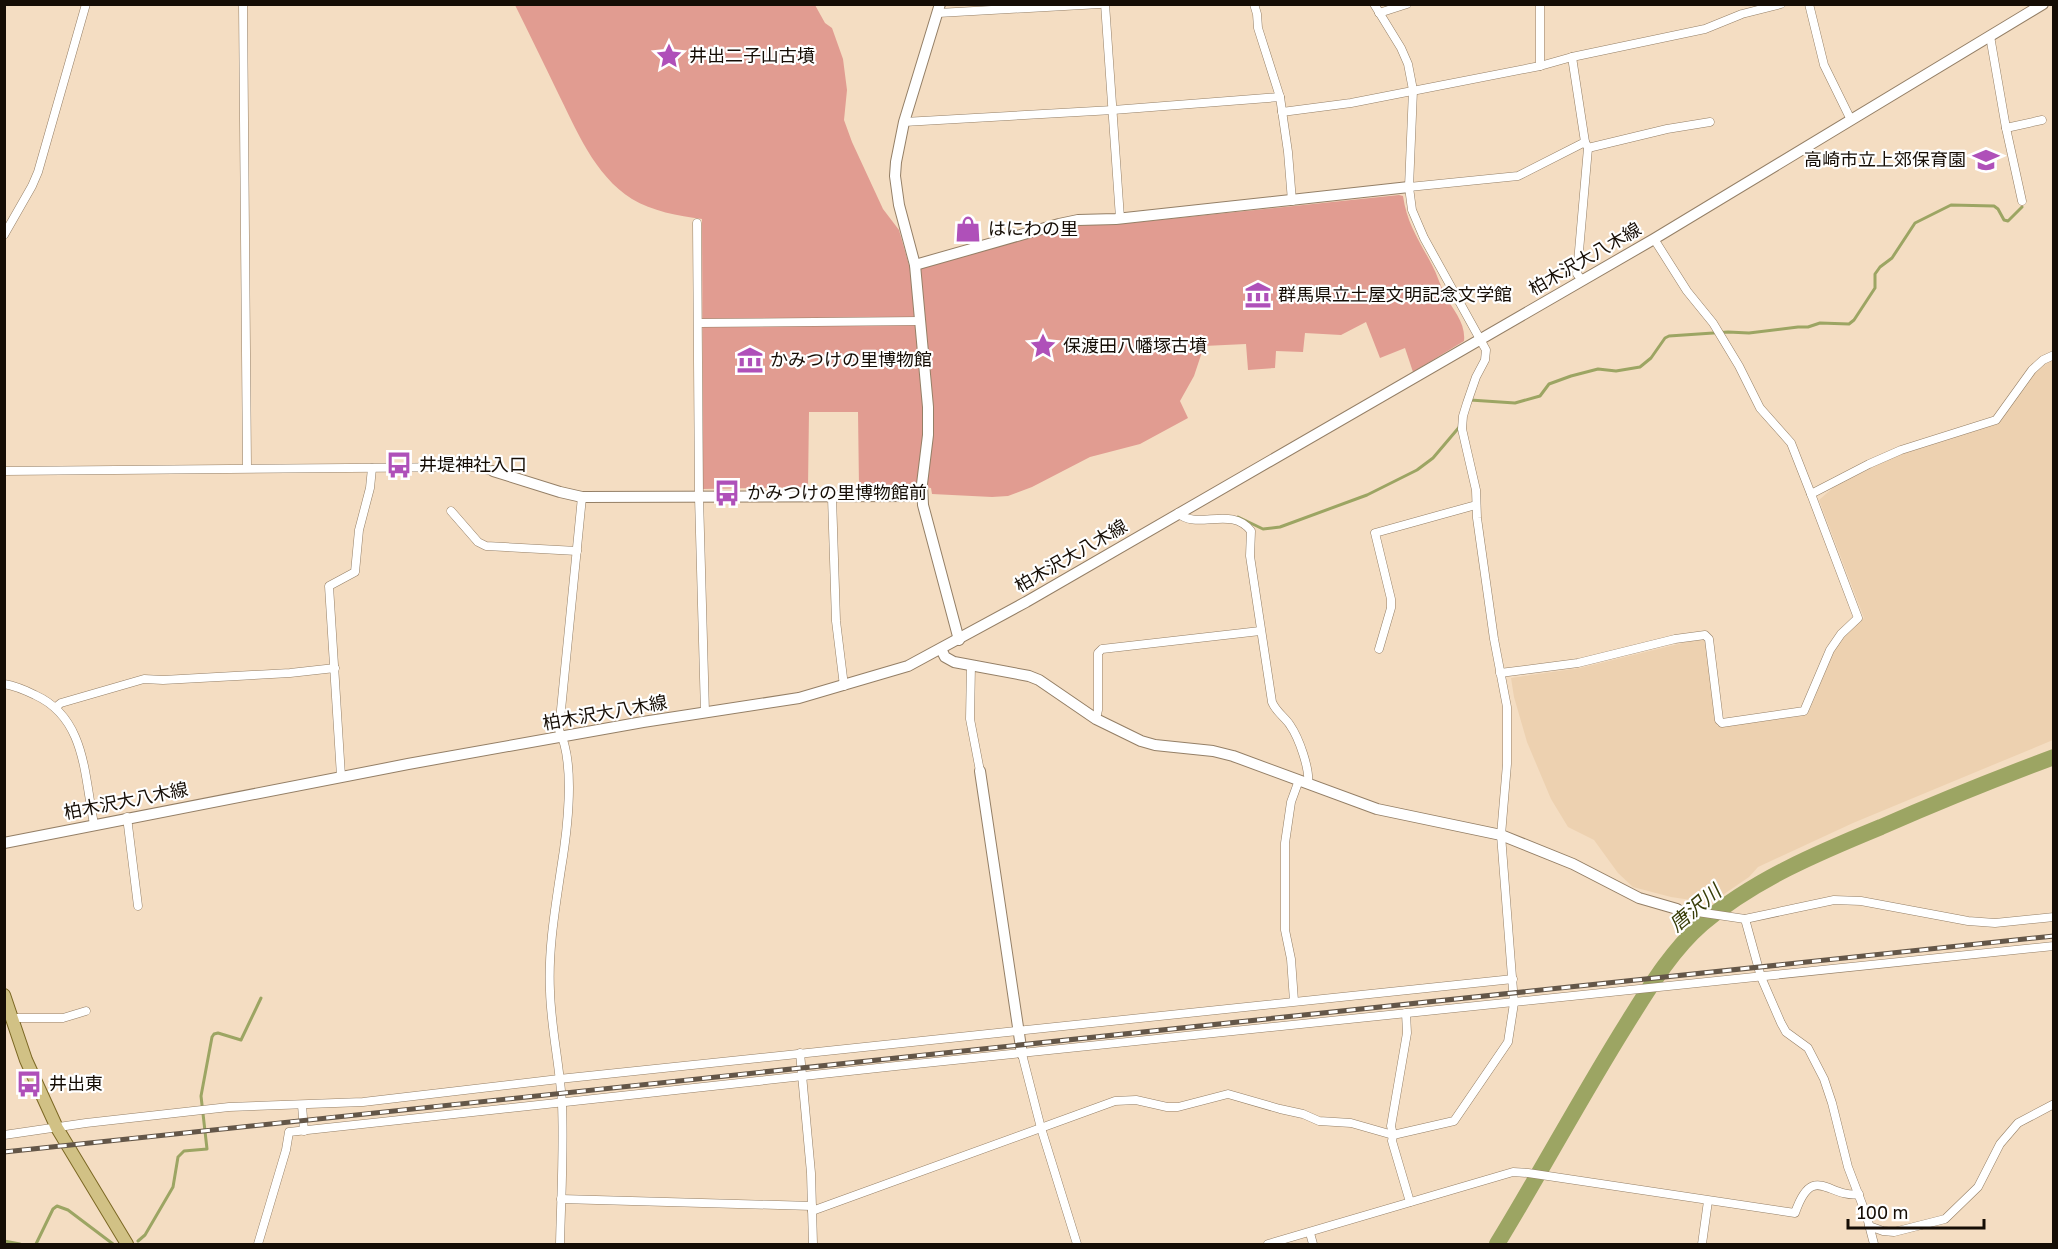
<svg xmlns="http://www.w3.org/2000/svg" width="2058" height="1249" font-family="'Golos Text','Noto Sans JP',sans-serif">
<rect width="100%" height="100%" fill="#f4ddc2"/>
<polygon fill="#edd1b0" points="2053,359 2053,740 1853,823 1758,867 1749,877 1711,903 1671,897 1633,887 1618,873 1594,840 1568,827 1551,799 1527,742 1514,697 1511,678 1580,668 1703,638 1707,641 1717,726 1803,716 1808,714 1834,651 1843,637 1864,618 1819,500 1835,486 1902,453 1997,424 2034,373"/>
<path fill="#e19c91" d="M515,5H815L825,23L832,28L843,59L847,90L844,120L852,142L883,209L899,230L909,265L922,268L1069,226L1129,223L1399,195L1403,196C1407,224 1419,240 1432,265C1437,274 1440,285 1445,295C1453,310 1466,323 1464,341L1413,372L1405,348L1380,358L1366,322L1341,335L1305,333L1303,352L1276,351L1275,368L1248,370L1246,344L1204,346L1194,376L1180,401L1188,418L1140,444L1090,457L1032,487L1008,496L992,497L932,494L931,488L911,486L859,487L858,412H809L808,487L703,489L702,219C678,216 652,211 632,199C594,175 576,129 557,91C543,62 529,33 515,5Z"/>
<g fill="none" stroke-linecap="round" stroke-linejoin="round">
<g stroke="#9ca563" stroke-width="3">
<polyline points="1470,400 1515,403 1540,396 1549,384 1571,376 1598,369 1616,371 1640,367 1651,358 1665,338 1669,336 1728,332 1749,333 1798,327 1808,327 1820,323 1849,324 1854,320 1875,288 1875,274 1880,267 1892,258 1915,223 1951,205 1994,206 1998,209 2004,220 2008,221 2022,207"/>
<polyline points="1238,517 1263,529 1280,527 1367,495 1417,470 1433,458 1461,425"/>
<polyline points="4,1241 20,1244"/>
<polyline points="138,1241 145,1235 173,1187 178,1157 184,1151 207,1149 201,1096 212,1037 214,1034 218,1033 241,1040 261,998"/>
<polyline points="36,1244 53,1209 57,1206 68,1210 113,1244"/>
</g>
<path stroke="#9ca563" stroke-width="16" d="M1497,1244C1541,1172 1581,1097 1626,1025C1648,990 1670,952 1702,924C1753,880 1820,852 1881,827C1938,802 1995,779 2054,757"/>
<g stroke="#947f66" stroke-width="9">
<g id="street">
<polyline points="243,4 247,468"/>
<polyline points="1105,4 1120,218"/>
<polyline points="1254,4 1257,14 1258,28 1280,97 1288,152 1292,201"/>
<polyline points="1374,4 1401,48 1408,64 1413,90 1409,187 1412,210 1424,238 1486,350 1485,360 1476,377 1467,403 1463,416 1462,429 1476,490 1477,518 1494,639 1507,707 1507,764 1501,835 1514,1003 1508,1042 1454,1121 1393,1135 1392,1141 1410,1202"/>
<polyline points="1809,4 1824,65 1851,120"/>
<polyline points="938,13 1100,4"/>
<polyline points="1379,13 1407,4"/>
<polyline points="1990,36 2006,128 2022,201"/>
<polyline points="1572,57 1585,142 1588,148 1577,274 1582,280"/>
<polyline points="1540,66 1540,4"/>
<polyline points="1282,112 1351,103 1540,66 1572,57 1705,29 1742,14 1781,4"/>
<polyline points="904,122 1113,110 1280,97"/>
<polyline points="2006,128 2042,120"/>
<polyline points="1588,148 1667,129 1710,122"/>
<polyline points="1409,187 1518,176 1585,142"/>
<polyline points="697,223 699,497 705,713"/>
<polyline points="4,235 32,186 38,172 86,4"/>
<polyline points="1654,239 1687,291 1713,323 1739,366 1760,408 1791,443 1811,494"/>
<polyline points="699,323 920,321"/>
<polyline points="4,471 474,467 493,471"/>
<polyline points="832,497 836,621 844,686"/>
<polyline points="451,511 478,542 486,546 577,551"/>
<path d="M1178,513C1197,531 1231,505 1251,531L1250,556L1272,702C1276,712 1285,717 1290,725C1299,738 1310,769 1308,784"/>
<polyline points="1379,649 1391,608 1391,599 1375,533 1476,505"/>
<polyline points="971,665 970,719 980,771"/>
<polyline points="1500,673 1578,663 1675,639 1705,635 1709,639 1719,720 1722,723 1804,711 1830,650 1841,634 1858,618 1811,494 1869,464 1901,450 1996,420 2032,370 2043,360 2054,355"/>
<path d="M4,684C16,686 25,690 35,695C86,718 84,775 94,824"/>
<polyline points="56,707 61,703 144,679 163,680 290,673 335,668"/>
<polyline points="1096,719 1098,710 1098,653 1102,649 1260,631"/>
<polyline points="341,776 329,586 355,572 359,530 370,488 372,468"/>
<polyline points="127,817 138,906"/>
<polyline points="1677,909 1745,919 1834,900 1861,901 1968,921 1995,923 2054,917"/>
<polyline points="1745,919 1761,977 1781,1023 1786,1032 1808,1048 1824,1079 1832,1103 1848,1167 1867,1217 1874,1244"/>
<polyline points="1294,1001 1291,959 1285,930 1285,843 1291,802 1299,780"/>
<polyline points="15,1018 63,1018 86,1011"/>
<polyline points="800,1053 811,1173 813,1244"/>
<polyline points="1022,1054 1041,1128 1077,1244"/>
<polyline points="302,1105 304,1131"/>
<polyline points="4,1135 86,1123 229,1107 363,1102 559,1079 1513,979"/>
<polyline points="1393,1135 1391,1126 1407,1033 1406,1013"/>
<polyline points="561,1199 812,1206"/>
<polyline points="812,1211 1115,1101 1136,1100 1167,1107 1178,1107 1228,1094 1280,1109 1303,1114 1319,1121 1351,1123 1393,1135"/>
<polyline points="1869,1226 1883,1231 1894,1232 1945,1219 1978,1187 2000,1144 2018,1123 2054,1104"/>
<polyline points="1310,1233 1313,1244"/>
<polyline points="258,1244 286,1150 289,1132 896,1066 2054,946"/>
<path d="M560,1244C561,1198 564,1151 562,1104C560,1066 551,1029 550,991C548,950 555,910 561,869C567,833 576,763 559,730L582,497"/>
<path d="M1268,1244L1513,1172L1528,1173L1795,1213C1813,1161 1829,1199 1859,1194"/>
<polyline points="1702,1244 1708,1201"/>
</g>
</g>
<g stroke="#947f66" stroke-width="12">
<g id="secondary">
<polyline points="940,4 904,122 896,162 895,176 899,205 915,265 928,407 928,435 922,484 923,505 959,640"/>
<polyline points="915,265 1059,224 1078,220 1116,219 1409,187"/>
<polyline points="493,471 560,492 582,497 922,496"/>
<polyline points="941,649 945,657 954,662 1029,676 1039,680 1096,719 1141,741 1155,745 1213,751 1233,756 1377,809 1501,835 1573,864 1639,898 1677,909"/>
<polyline points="980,771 1022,1054"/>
<polyline points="4,843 408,764 643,722 799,698 908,666 1026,602 1654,239 2043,4"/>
</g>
</g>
<g stroke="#7b6723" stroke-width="14">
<polyline id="primary" points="4,995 26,1060 57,1128 127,1244"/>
</g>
<use href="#street" stroke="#fff" stroke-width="8"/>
<use href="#secondary" stroke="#fff" stroke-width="10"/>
<use href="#primary" stroke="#d1c185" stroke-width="12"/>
<g stroke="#635648" stroke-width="5">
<polyline id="rail" points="4,1152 2054,936"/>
</g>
<use href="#rail" stroke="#fff" stroke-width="3" stroke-dasharray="9" stroke-linecap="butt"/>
</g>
<defs>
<g id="sight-bare" transform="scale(2.07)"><path d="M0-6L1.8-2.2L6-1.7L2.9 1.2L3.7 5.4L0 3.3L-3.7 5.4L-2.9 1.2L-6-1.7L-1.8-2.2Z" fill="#af50b9" stroke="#fff" stroke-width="2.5" paint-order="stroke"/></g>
<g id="school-bare" transform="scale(2.07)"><path d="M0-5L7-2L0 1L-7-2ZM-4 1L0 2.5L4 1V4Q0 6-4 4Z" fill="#af50b9" stroke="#fff" stroke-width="2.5" paint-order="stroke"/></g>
<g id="shop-bare" transform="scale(2.07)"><path d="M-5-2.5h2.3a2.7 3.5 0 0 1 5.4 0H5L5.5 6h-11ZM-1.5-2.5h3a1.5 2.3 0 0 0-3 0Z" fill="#af50b9" stroke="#fff" stroke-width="2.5" paint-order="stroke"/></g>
<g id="museum-bare" transform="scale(2.07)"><path d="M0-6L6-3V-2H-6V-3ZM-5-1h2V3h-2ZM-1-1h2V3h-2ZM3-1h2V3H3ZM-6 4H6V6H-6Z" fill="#af50b9" stroke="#fff" stroke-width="2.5" paint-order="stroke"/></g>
<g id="bus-bare" transform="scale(2.07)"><path d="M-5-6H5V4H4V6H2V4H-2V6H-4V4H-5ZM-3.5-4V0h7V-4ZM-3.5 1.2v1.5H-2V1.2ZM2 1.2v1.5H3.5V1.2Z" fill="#af50b9" stroke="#fff" stroke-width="2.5" paint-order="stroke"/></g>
</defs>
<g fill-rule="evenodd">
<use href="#sight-bare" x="669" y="56"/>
<use href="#school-bare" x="1986" y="160"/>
<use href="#shop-bare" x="968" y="229"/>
<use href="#museum-bare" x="1258" y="295"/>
<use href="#sight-bare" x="1043" y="346"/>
<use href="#museum-bare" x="750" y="360"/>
<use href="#bus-bare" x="399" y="465"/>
<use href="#bus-bare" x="727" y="493"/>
<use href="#bus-bare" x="29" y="1084"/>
</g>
<g text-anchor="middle" stroke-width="4.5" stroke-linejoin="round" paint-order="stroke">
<g font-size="18" fill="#150d05" stroke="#fff" text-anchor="start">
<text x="689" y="62">井出二子山古墳</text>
<text x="1966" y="166" text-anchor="end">高崎市立上郊保育園</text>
<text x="988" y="235">はにわの里</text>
<text x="1278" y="301">群馬県立土屋文明記念文学館</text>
<text x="1063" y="352">保渡田八幡塚古墳</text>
<text x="770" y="366">かみつけの里博物館</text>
<text x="419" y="471">井堤神社入口</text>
<text x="747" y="499">かみつけの里博物館前</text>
<text x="49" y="1090">井出東</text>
</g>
<g font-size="18" fill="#150d05" stroke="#fff">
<text transform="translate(1585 259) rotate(-30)" y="6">柏木沢大八木線</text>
<text transform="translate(1071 556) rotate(-30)" y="6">柏木沢大八木線</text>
<text transform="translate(605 713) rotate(-10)" y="6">柏木沢大八木線</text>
<text transform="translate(126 801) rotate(-11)" y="6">柏木沢大八木線</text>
</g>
<g font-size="20" font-style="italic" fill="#383d08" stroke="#fff">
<text transform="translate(1695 908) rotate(-40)" y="7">唐沢川</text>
</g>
</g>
<rect width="2058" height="1249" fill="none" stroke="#150d05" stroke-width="12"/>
<path d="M1848 1219v9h136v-9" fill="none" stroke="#150d05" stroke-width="3"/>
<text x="1857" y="1219" font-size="18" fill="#150d05" stroke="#ffffff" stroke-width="4.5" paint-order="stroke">100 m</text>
</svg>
